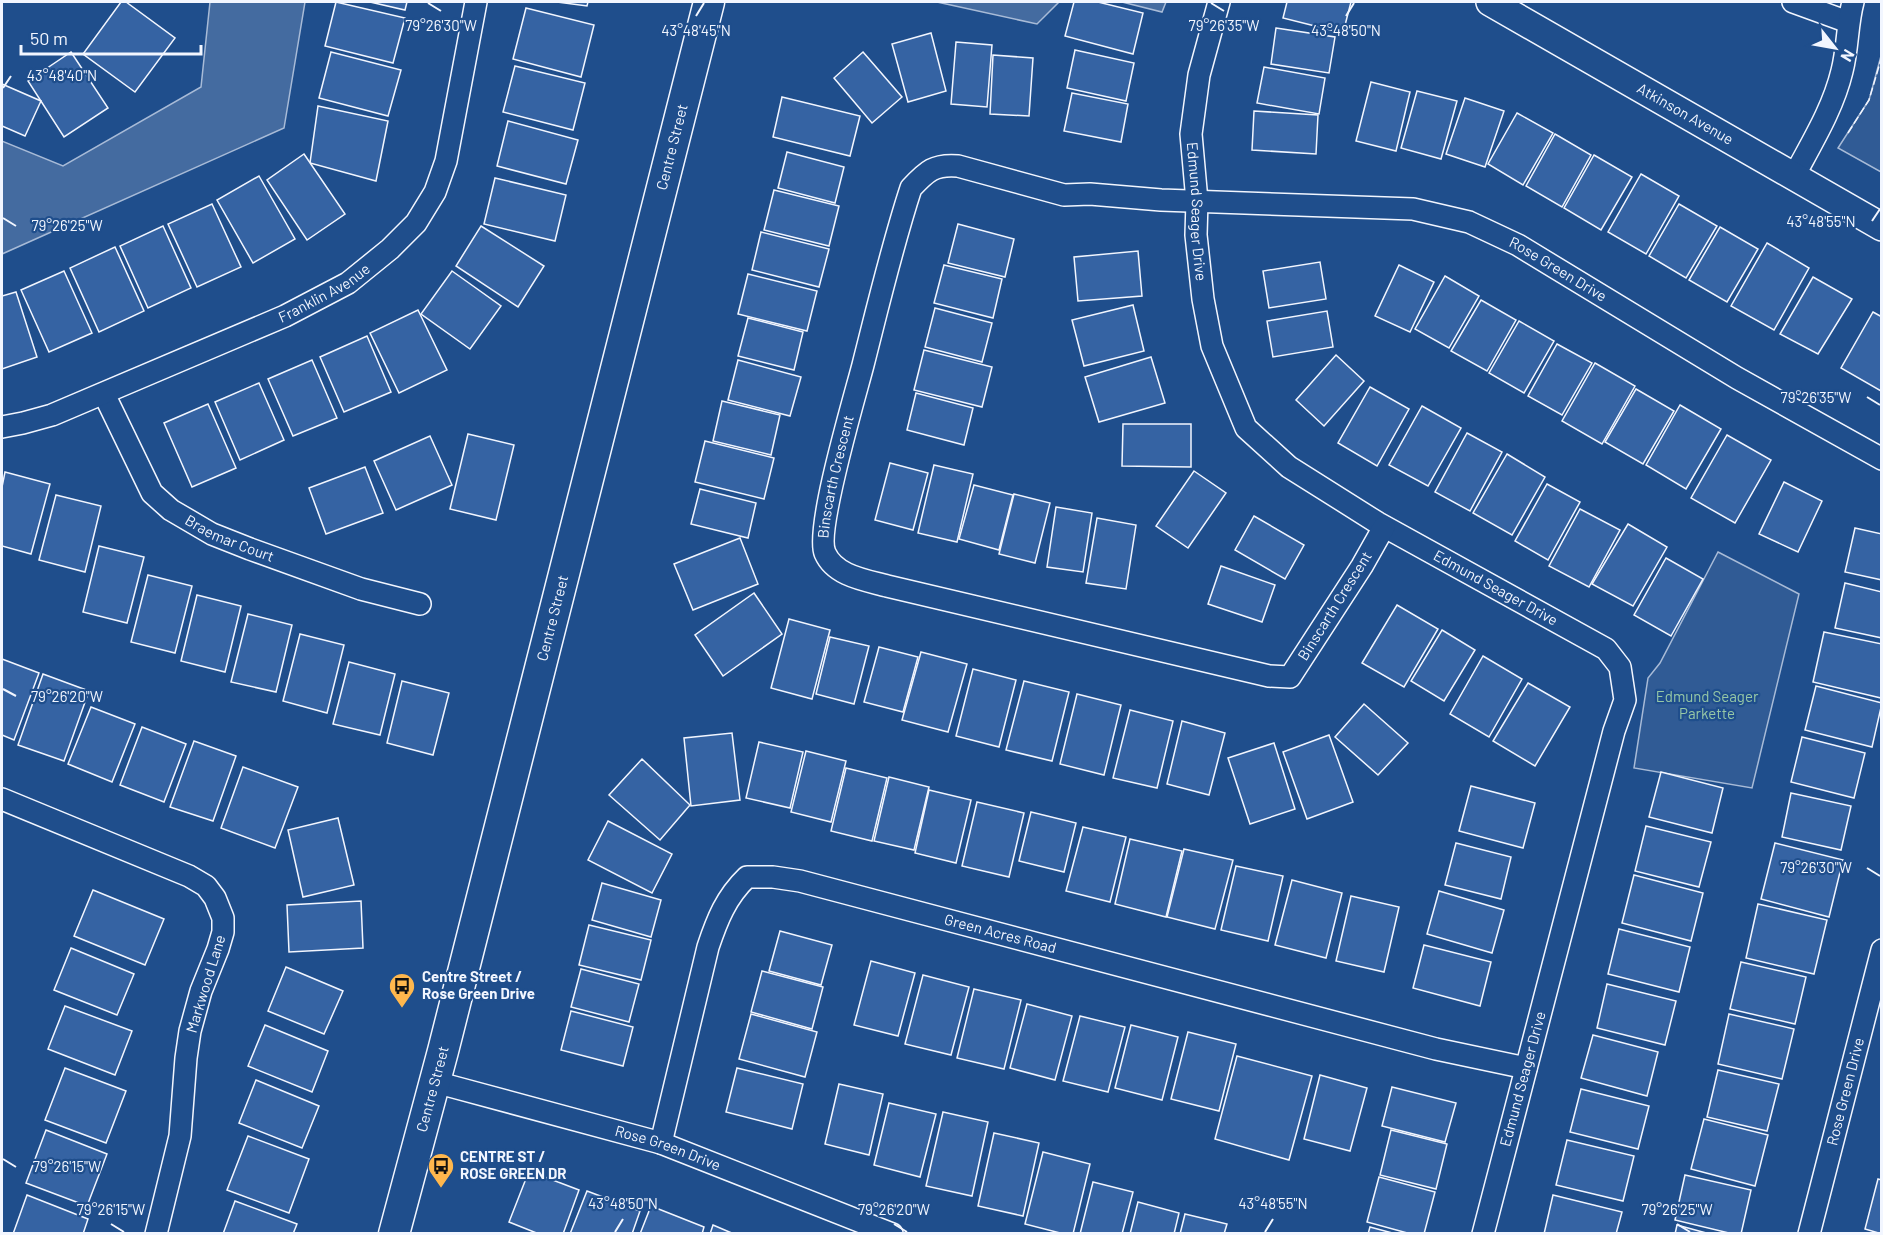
<svg xmlns="http://www.w3.org/2000/svg" width="1883" height="1235" font-family="Barlow,sans-serif">
<rect width="100%" height="100%" fill="#1f4e8c"/>
<g fill="#305b95" stroke="#a8bbd7" stroke-width="1.5">
<polygon points="1881,56 1882,172 1881,172 1838,148 1869,100"/>
<polygon points="1718,552 1799,594 1752,788 1634,768 1648,678 1660,663"/>
</g>
<g fill="#446ba0" stroke="#a8bbd7" stroke-width="1.5">
<polygon points="210,2 305,2 284,128 2,254 2,141 63,166 201,87"/>
<polygon points="937,2 1059,2 1037,24"/>
<polygon points="1122,2 1166,2 1162,12"/>
</g>
<g fill="#3563a3" stroke="#f2f6ff" stroke-width="1.5">
<polygon points="121,2 126,2 175,38 135,92 83,54"/>
<polygon points="336,2 405,18 393,63 325,46"/>
<polygon points="370,2 407,2 405,10"/>
<polygon points="557,2 588,2 587,6"/>
<polygon points="1074,2 1098,2 1143,13 1133,54 1065,36"/>
<polygon points="1287,2 1351,2 1343,33 1283,18"/>
<polygon points="526,8 594,25 581,77 513,59"/>
<polygon points="1276,28 1335,37 1329,73 1271,64"/>
<polygon points="931,33 946,91 908,102 892,44"/>
<polygon points="956,42 992,45 987,107 951,104"/>
<polygon points="1075,50 1134,63 1126,101 1067,88"/>
<polygon points="71,52 108,108 64,137 28,81"/>
<polygon points="331,52 401,70 388,116 319,98"/>
<polygon points="863,52 902,97 872,123 834,78"/>
<polygon points="993,55 1033,58 1029,116 990,114"/>
<polygon points="515,66 585,83 573,130 503,112"/>
<polygon points="1264,67 1325,78 1319,114 1257,103"/>
<polygon points="1371,82 1410,92 1396,151 1356,141"/>
<polygon points="2,84 41,101 25,136 2,126"/>
<polygon points="1417,91 1457,101 1441,159 1401,148"/>
<polygon points="1072,93 1128,104 1121,142 1064,131"/>
<polygon points="782,97 860,116 850,156 773,137"/>
<polygon points="1465,98 1504,111 1485,167 1446,154"/>
<polygon points="318,106 388,121 376,181 310,163"/>
<polygon points="1254,111 1318,115 1316,154 1252,150"/>
<polygon points="1517,113 1553,133 1523,185 1488,164"/>
<polygon points="508,121 578,140 566,184 497,166"/>
<polygon points="1555,134 1591,155 1562,207 1526,186"/>
<polygon points="787,152 844,167 835,203 778,188"/>
<polygon points="304,154 345,214 307,240 267,180"/>
<polygon points="1594,155 1632,177 1601,230 1564,208"/>
<polygon points="1641,174 1679,196 1646,254 1608,232"/>
<polygon points="259,176 295,239 253,263 217,200"/>
<polygon points="495,178 566,195 555,241 484,224"/>
<polygon points="774,190 839,206 829,246 764,230"/>
<polygon points="212,204 241,267 197,287 168,224"/>
<polygon points="1679,204 1717,226 1686,278 1649,256"/>
<polygon points="958,224 1014,239 1005,277 948,263"/>
<polygon points="163,226 191,288 148,308 120,246"/>
<polygon points="481,226 544,266 518,307 456,266"/>
<polygon points="1720,227 1758,249 1727,302 1689,280"/>
<polygon points="761,232 829,249 819,287 752,270"/>
<polygon points="1767,243 1809,268 1774,330 1731,306"/>
<polygon points="115,247 144,311 99,332 70,268"/>
<polygon points="1138,251 1142,296 1078,301 1074,257"/>
<polygon points="1320,262 1326,299 1269,308 1263,271"/>
<polygon points="944,265 1002,279 993,318 934,303"/>
<polygon points="1399,265 1434,282 1410,332 1375,316"/>
<polygon points="64,271 92,333 49,352 21,290"/>
<polygon points="452,271 501,306 470,349 421,314"/>
<polygon points="748,274 817,291 807,331 738,314"/>
<polygon points="1445,276 1479,296 1449,348 1415,329"/>
<polygon points="1813,277 1852,299 1818,354 1780,334"/>
<polygon points="16,292 37,357 2,369 2,296"/>
<polygon points="1481,300 1516,320 1487,371 1451,351"/>
<polygon points="1133,305 1144,351 1084,366 1072,320"/>
<polygon points="935,308 992,323 982,362 925,347"/>
<polygon points="418,310 447,370 399,393 370,333"/>
<polygon points="1327,311 1333,347 1273,357 1267,321"/>
<polygon points="1873,312 1882,317 1881,391 1841,368"/>
<polygon points="748,318 803,332 794,370 738,356"/>
<polygon points="1519,321 1554,341 1524,393 1489,373"/>
<polygon points="367,336 391,392 344,412 320,357"/>
<polygon points="1557,344 1592,363 1562,415 1528,396"/>
<polygon points="924,350 992,367 982,407 914,390"/>
<polygon points="1336,355 1364,381 1324,426 1296,400"/>
<polygon points="1151,357 1165,403 1099,422 1085,377"/>
<polygon points="312,360 337,418 293,436 268,379"/>
<polygon points="738,360 801,377 790,416 728,400"/>
<polygon points="1595,363 1635,386 1602,444 1562,421"/>
<polygon points="259,383 284,440 240,460 215,402"/>
<polygon points="1370,387 1409,409 1377,466 1338,443"/>
<polygon points="1636,389 1674,411 1643,464 1605,442"/>
<polygon points="916,393 973,408 964,445 907,430"/>
<polygon points="722,401 780,415 771,455 713,441"/>
<polygon points="208,404 236,468 192,487 164,423"/>
<polygon points="1680,405 1721,429 1686,489 1646,465"/>
<polygon points="1422,406 1461,428 1428,486 1389,465"/>
<polygon points="1123,424 1191,424 1191,467 1122,466"/>
<polygon points="1467,433 1502,452 1470,511 1435,492"/>
<polygon points="468,434 514,445 496,520 450,509"/>
<polygon points="1727,435 1771,460 1735,523 1691,498"/>
<polygon points="430,436 452,485 396,510 374,461"/>
<polygon points="705,441 774,458 764,499 695,482"/>
<polygon points="1507,454 1545,477 1512,535 1473,513"/>
<polygon points="890,463 928,473 913,530 875,520"/>
<polygon points="934,465 973,474 957,542 918,533"/>
<polygon points="365,467 383,513 326,534 309,488"/>
<polygon points="1194,471 1226,493 1188,548 1156,526"/>
<polygon points="5,472 50,484 31,554 2,546 2,487"/>
<polygon points="1784,482 1822,501 1798,552 1759,534"/>
<polygon points="1547,484 1580,502 1548,560 1515,541"/>
<polygon points="974,485 1013,495 999,550 959,539"/>
<polygon points="700,489 756,503 748,538 691,524"/>
<polygon points="1014,494 1050,503 1035,563 999,554"/>
<polygon points="56,495 101,506 85,572 39,560"/>
<polygon points="1056,507 1092,513 1083,572 1047,567"/>
<polygon points="1580,509 1620,530 1589,587 1549,566"/>
<polygon points="1254,516 1304,545 1285,579 1235,550"/>
<polygon points="1097,518 1136,525 1126,589 1086,583"/>
<polygon points="1628,524 1667,547 1633,606 1592,584"/>
<polygon points="1855,528 1882,534 1882,580 1845,572"/>
<polygon points="740,538 758,584 693,610 674,564"/>
<polygon points="99,546 144,557 127,623 83,612"/>
<polygon points="1666,558 1703,579 1671,636 1634,615"/>
<polygon points="1221,566 1275,585 1262,622 1208,604"/>
<polygon points="148,575 192,586 175,653 131,642"/>
<polygon points="1845,583 1882,592 1882,638 1835,628"/>
<polygon points="754,593 782,634 723,676 695,635"/>
<polygon points="197,595 241,606 225,672 181,661"/>
<polygon points="1397,605 1438,629 1404,687 1362,663"/>
<polygon points="248,614 292,625 276,692 231,682"/>
<polygon points="789,619 830,630 812,699 771,688"/>
<polygon points="1442,630 1475,650 1444,701 1411,681"/>
<polygon points="1824,632 1882,644 1881,698 1813,682"/>
<polygon points="300,634 344,645 327,713 283,701"/>
<polygon points="830,637 869,646 854,704 816,694"/>
<polygon points="879,647 918,657 903,712 864,702"/>
<polygon points="921,652 967,664 948,732 902,720"/>
<polygon points="1483,656 1522,679 1489,737 1450,714"/>
<polygon points="2,659 39,673 14,740 2,735"/>
<polygon points="349,662 395,674 380,735 333,724"/>
<polygon points="973,669 1016,680 999,747 956,736"/>
<polygon points="43,674 89,691 64,761 18,745"/>
<polygon points="402,681 449,693 433,755 387,743"/>
<polygon points="1024,681 1069,692 1052,761 1006,750"/>
<polygon points="1528,683 1570,707 1535,766 1493,741"/>
<polygon points="1816,686 1882,703 1872,747 1805,730"/>
<polygon points="1077,694 1121,705 1104,775 1060,764"/>
<polygon points="1364,704 1408,743 1378,775 1335,737"/>
<polygon points="91,707 135,724 112,782 68,764"/>
<polygon points="1130,710 1173,721 1157,788 1113,778"/>
<polygon points="1182,721 1225,733 1209,795 1167,784"/>
<polygon points="142,727 186,744 164,802 120,785"/>
<polygon points="732,733 740,800 691,806 684,738"/>
<polygon points="1329,735 1353,802 1307,819 1283,752"/>
<polygon points="1802,737 1865,753 1854,798 1791,782"/>
<polygon points="194,741 236,756 213,821 170,807"/>
<polygon points="759,742 803,752 790,808 746,798"/>
<polygon points="1274,743 1295,809 1250,824 1228,758"/>
<polygon points="806,751 846,761 831,822 791,812"/>
<polygon points="642,759 690,805 660,840 609,795"/>
<polygon points="243,767 298,787 275,848 221,828"/>
<polygon points="846,768 887,778 872,841 831,831"/>
<polygon points="1661,772 1723,788 1712,833 1649,817"/>
<polygon points="889,777 929,787 914,850 874,841"/>
<polygon points="1471,786 1535,803 1523,848 1459,831"/>
<polygon points="929,790 971,800 956,863 915,853"/>
<polygon points="1791,793 1851,806 1841,850 1782,837"/>
<polygon points="977,802 1024,813 1009,877 962,866"/>
<polygon points="1031,812 1076,823 1064,872 1019,861"/>
<polygon points="338,818 354,885 303,897 288,830"/>
<polygon points="608,821 672,854 652,893 588,860"/>
<polygon points="1646,826 1711,842 1699,887 1635,871"/>
<polygon points="1083,827 1126,837 1110,902 1066,891"/>
<polygon points="1130,839 1182,851 1166,917 1115,904"/>
<polygon points="1456,843 1511,857 1501,899 1445,885"/>
<polygon points="1775,843 1843,860 1829,917 1761,899"/>
<polygon points="1184,849 1233,860 1215,929 1167,917"/>
<polygon points="1236,866 1283,876 1268,941 1221,930"/>
<polygon points="1634,875 1703,893 1691,941 1622,923"/>
<polygon points="1292,880 1342,893 1326,958 1275,945"/>
<polygon points="602,883 661,900 651,937 592,920"/>
<polygon points="93,890 164,919 145,965 74,936"/>
<polygon points="1439,891 1504,910 1492,953 1427,934"/>
<polygon points="1351,896 1399,907 1384,972 1336,961"/>
<polygon points="361,901 363,948 289,952 287,905"/>
<polygon points="1758,904 1827,920 1814,974 1746,958"/>
<polygon points="589,925 651,940 641,980 579,965"/>
<polygon points="1619,929 1690,947 1679,992 1608,974"/>
<polygon points="780,931 832,945 821,985 769,971"/>
<polygon points="1424,945 1491,962 1480,1006 1413,988"/>
<polygon points="71,948 134,974 117,1015 54,990"/>
<polygon points="871,961 915,973 898,1036 854,1025"/>
<polygon points="1741,962 1806,977 1795,1024 1730,1009"/>
<polygon points="286,967 343,991 324,1034 268,1011"/>
<polygon points="581,969 639,984 629,1022 571,1007"/>
<polygon points="762,971 823,987 812,1029 751,1012"/>
<polygon points="923,975 969,987 951,1055 905,1044"/>
<polygon points="1607,984 1676,1001 1665,1045 1597,1028"/>
<polygon points="974,989 1021,1000 1004,1069 957,1058"/>
<polygon points="1027,1004 1072,1016 1055,1080 1010,1068"/>
<polygon points="65,1006 132,1031 115,1075 48,1049"/>
<polygon points="571,1011 633,1027 623,1066 561,1050"/>
<polygon points="751,1014 817,1032 805,1077 739,1059"/>
<polygon points="1729,1014 1794,1029 1782,1079 1718,1064"/>
<polygon points="1080,1016 1125,1027 1108,1092 1063,1081"/>
<polygon points="265,1025 328,1051 312,1092 248,1066"/>
<polygon points="1131,1025 1178,1037 1162,1100 1115,1088"/>
<polygon points="1188,1032 1236,1044 1219,1111 1171,1099"/>
<polygon points="1593,1035 1658,1052 1647,1096 1581,1078"/>
<polygon points="1237,1056 1312,1076 1289,1160 1215,1139"/>
<polygon points="65,1068 126,1091 106,1143 45,1120"/>
<polygon points="737,1068 803,1084 792,1129 726,1112"/>
<polygon points="1718,1070 1779,1084 1767,1131 1707,1117"/>
<polygon points="1320,1075 1367,1088 1350,1151 1304,1139"/>
<polygon points="256,1080 319,1106 302,1148 239,1123"/>
<polygon points="839,1084 883,1094 869,1155 825,1144"/>
<polygon points="1392,1087 1456,1103 1445,1142 1382,1126"/>
<polygon points="1581,1089 1649,1106 1638,1149 1570,1132"/>
<polygon points="889,1103 936,1114 920,1177 874,1165"/>
<polygon points="943,1112 988,1122 972,1196 926,1186"/>
<polygon points="1704,1119 1768,1135 1755,1186 1691,1169"/>
<polygon points="46,1130 107,1154 87,1206 26,1183"/>
<polygon points="1391,1130 1447,1144 1436,1189 1380,1175"/>
<polygon points="994,1133 1039,1143 1023,1216 978,1206"/>
<polygon points="248,1136 309,1159 289,1213 227,1190"/>
<polygon points="1567,1140 1634,1156 1623,1201 1556,1185"/>
<polygon points="1043,1152 1090,1164 1073,1234 1064,1234 1025,1224"/>
<polygon points="529,1171 579,1190 563,1234 539,1234 509,1222"/>
<polygon points="1685,1175 1751,1190 1741,1234 1733,1234 1675,1220"/>
<polygon points="1379,1177 1435,1192 1424,1234 1411,1234 1367,1222"/>
<polygon points="1878,1179 1882,1180 1882,1234 1865,1229"/>
<polygon points="1093,1182 1133,1192 1122,1234 1080,1234"/>
<polygon points="587,1191 640,1211 632,1234 570,1234"/>
<polygon points="27,1195 88,1219 83,1234 13,1234"/>
<polygon points="1553,1195 1622,1212 1616,1234 1544,1234"/>
<polygon points="235,1201 297,1224 293,1234 223,1234"/>
<polygon points="1138,1202 1179,1213 1174,1234 1130,1234"/>
<polygon points="651,1206 704,1227 702,1234 640,1234"/>
<polygon points="1185,1214 1227,1224 1224,1234 1180,1234"/>
<polygon points="713,1225 734,1234 710,1234"/>
<polygon points="1677,1225 1710,1234 1675,1234"/>
<polygon points="1370,1227 1396,1234 1368,1234"/>
</g>
<g fill="none" stroke-linecap="round" stroke-linejoin="round">
<g stroke="#f2f6ff" stroke-width="24">
<g id="minor">
<path id="s1" d="M1219,2L1199,75L1191,134L1197,201L1196,235L1203,299L1212,346L1246,428L1289,467L1378,523L1606,649L1620,667L1625,700L1614,731L1483,1234"/>
<polyline points="1793,2 1848,22"/>
<path d="M1793,178C1811,144 1833,109 1842,71C1848,48 1847,24 1853,2"/>
<path id="s2" d="M104,394L152,493L171,510L212,534L250,549L361,589L420,604"/>
<path id="s3" d="M2,427L23,423L52,415L285,316L348,283L390,249L416,223L435,192L446,161L476,2"/>
<path id="s4" d="M1384,527L1362,566L1290,677L1269,676L887,586C865,580 835,576 825,553C815,530 855,396 863,365C878,306 892,246 911,188C927,171 934,164 958,166L1064,195L1090,194L1161,200L1413,209L1469,222L1518,245L1737,378L1882,459"/>
<polyline points="2,799 189,876 206,886 215,898 223,918 223,932 218,949 201,991 190,1031 186,1058 180,1136 156,1234"/>
<path id="s5" d="M435,1082L661,1143L892,1234"/>
<path id="s6" d="M661,1143L708,947C717,920 726,897 747,877H773L800,881L1436,1049L1526,1068"/>
<path id="s7" d="M1809,1234L1882,950"/>
</g>
</g>
<g stroke="#f2f6ff" stroke-width="30">
<g id="tertiary">
<path id="s8" d="M1490,2L1882,227"/>
</g>
</g>
<g stroke="#f2f6ff" stroke-width="33">
<g id="secondary">
<path id="s9" d="M394,1234L443,1051L709,2"/>
</g>
</g>
<use href="#minor" stroke="#1f4e8c" stroke-width="21"/>
<use href="#tertiary" stroke="#1f4e8c" stroke-width="27"/>
<use href="#secondary" stroke="#1f4e8c" stroke-width="30"/>
<polyline stroke="#f2f6ff" stroke-width="1.5" stroke-dasharray="8 3" stroke-linecap="butt" points="1848,133 1869,100 1882,56"/>
</g>
<path fill="none" stroke="#f2f6ff" stroke-width="2" d="M428,3L441,11M1211,3L1224,11M696,16L704,3M1346,16L1354,3M3,88L11,76M3,218L16,226M1872,221L1880,209M1867,397L1880,405M3,689L16,696M1867,868L1880,876M3,1159L16,1167M111,1224L124,1232M894,1224L907,1232M1677,1224L1690,1232M615,1232L623,1219M1265,1232L1273,1219"/>
<defs>
<g id="bus-pin" transform="scale(1.35)"><path d="M0 17L-7.5 6A9.5 9.5 0 1 1 7.5 6Z" fill="#ffb74d" stroke="#1f4e8c"/><path d="M-5-6H5V4H4V6H2V4H-2V6H-4V4H-5ZM-3.5-4V0h7V-4ZM-3.5 1.2v1.5H-2V1.2ZM2 1.2v1.5H3.5V1.2Z" fill="#111"/></g>
</defs>
<g fill-rule="evenodd">
<use href="#bus-pin" x="402" y="986"/>
<use href="#bus-pin" x="441" y="1166"/>
</g>
<g text-anchor="middle" stroke-width="4.5" stroke-linejoin="round" paint-order="stroke">
<g font-size="15" fill="#f2f6ff" stroke="#1f4e8c">
<text dy="5" stroke="none"><textPath href="#s8" startOffset="225">Atkinson Avenue</textPath></text>
<text dy="5" stroke="none"><textPath href="#s9" startOffset="1122">Centre Street</textPath></text>
<text dy="5" stroke="none"><textPath href="#s1" startOffset="213">Edmund Seager Drive</textPath></text>
<text dy="5" stroke="none"><textPath href="#s4" startOffset="1712">Rose Green Drive</textPath></text>
<text dy="5" stroke="none"><textPath href="#s3" startOffset="350">Franklin Avenue</textPath></text>
<text dy="5" stroke="none"><textPath href="#s4" startOffset="741">Binscarth Crescent</textPath></text>
<text dy="5" stroke="none"><textPath href="#s2" startOffset="201">Braemar Court</textPath></text>
<text dy="5" stroke="none"><textPath href="#s1" startOffset="735">Edmund Seager Drive</textPath></text>
<text transform="translate(1335 606) rotate(-58)" y="5">Binscarth Crescent</text>
<text dy="5" stroke="none"><textPath href="#s9" startOffset="636">Centre Street</textPath></text>
<text dy="5" stroke="none"><textPath href="#s6" startOffset="543">Green Acres Road</textPath></text>
<text transform="translate(206 984) rotate(-73)" y="5">Markwood Lane</text>
<text transform="translate(1523 1079) rotate(-75)" y="5">Edmund Seager Drive</text>
<text dy="5" stroke="none"><textPath href="#s9" startOffset="150">Centre Street</textPath></text>
<text dy="5" stroke="none"><textPath href="#s7" startOffset="147">Rose Green Drive</textPath></text>
<text dy="5" stroke="none"><textPath href="#s5" startOffset="242">Rose Green Drive</textPath></text>
</g>
<g font-size="15" fill="#97c8a6" stroke="#1f4e8c">
<text x="1707" y="702">Edmund Seager<tspan x="1707" dy="17">Parkette</tspan></text>
</g>
<g font-size="15" font-weight="bold" fill="#f2f6ff" stroke="#1f4e8c" text-anchor="start">
<text x="422" y="982">Centre Street /<tspan x="422" dy="17">Rose Green Drive</tspan></text>
<text x="460" y="1162">CENTRE ST /<tspan x="460" dy="17">ROSE GREEN DR</tspan></text>
</g>
</g>
<g font-size="15" text-anchor="middle" fill="#f2f6ff" stroke="#1f4e8c" stroke-width="4.5" stroke-linejoin="round" paint-order="stroke">
<text x="441" y="31">79°26'30"W</text>
<text x="1224" y="31">79°26'35"W</text>
<text x="696" y="36">43°48'45"N</text>
<text x="1346" y="36">43°48'50"N</text>
<text x="62" y="81">43°48'40"N</text>
<text x="1821" y="227">43°48'55"N</text>
<text x="67" y="231">79°26'25"W</text>
<text x="1816" y="403">79°26'35"W</text>
<text x="67" y="702">79°26'20"W</text>
<text x="1816" y="873">79°26'30"W</text>
<text x="67" y="1172">79°26'15"W</text>
<text x="623" y="1209">43°48'50"N</text>
<text x="1273" y="1209">43°48'55"N</text>
<text x="111" y="1215">79°26'15"W</text>
<text x="894" y="1215">79°26'20"W</text>
<text x="1677" y="1215">79°26'25"W</text>
</g>
<rect width="1883" height="1235" fill="none" stroke="#f2f6ff" stroke-width="6"/>
<g transform="translate(1835 48) rotate(121)" stroke="#1f4e8c" stroke-width="4.5" paint-order="stroke">
<path d="M0-4.5L10 22L0 15L-10 22Z" fill="#f2f6ff"/>
<text y="-9" font-size="16" font-weight="bold" text-anchor="middle" fill="#f2f6ff">N</text>
</g>
<path d="M21 45v9h180v-9" fill="none" stroke="#f2f6ff" stroke-width="3"/>
<text x="30" y="45" font-size="18" fill="#f2f6ff" stroke="#1f4e8c" stroke-width="4.5" paint-order="stroke">50 m</text>
</svg>
